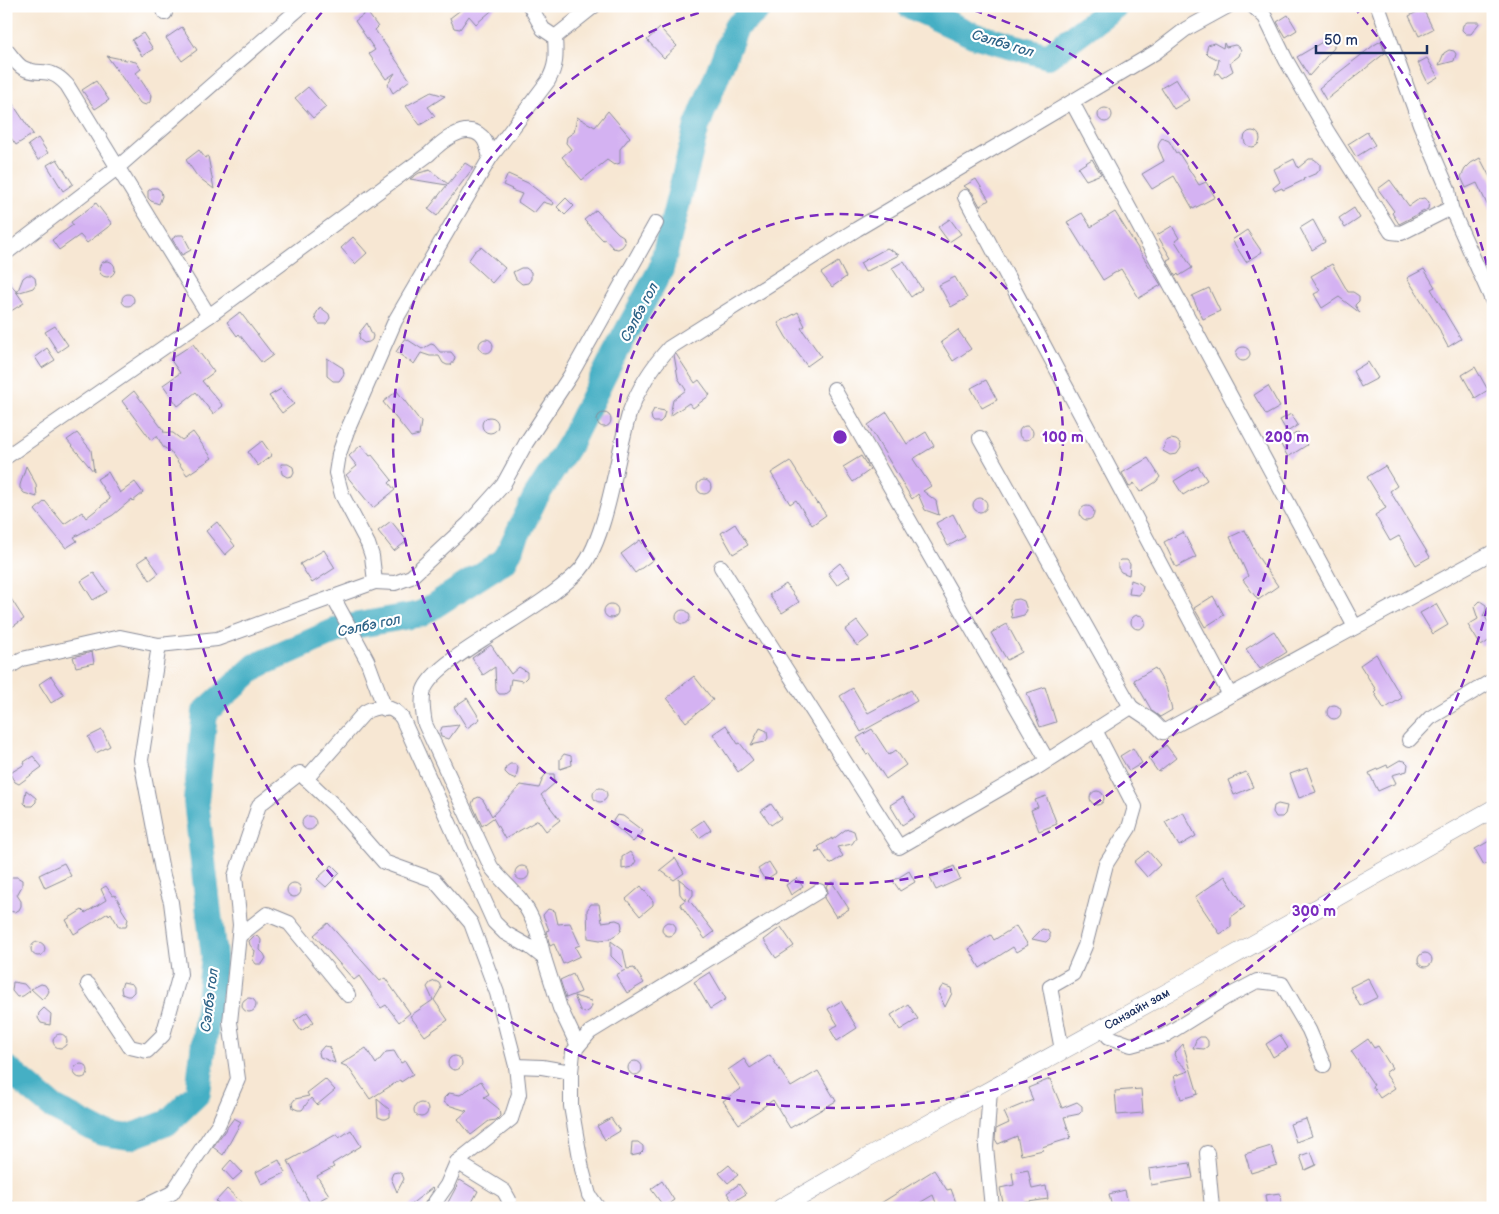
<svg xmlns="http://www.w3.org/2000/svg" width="1499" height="1214" font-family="'Balsamiq Sans',sans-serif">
<rect width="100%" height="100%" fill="#fff"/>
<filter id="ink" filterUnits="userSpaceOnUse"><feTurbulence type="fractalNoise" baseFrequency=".02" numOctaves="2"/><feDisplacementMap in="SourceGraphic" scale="10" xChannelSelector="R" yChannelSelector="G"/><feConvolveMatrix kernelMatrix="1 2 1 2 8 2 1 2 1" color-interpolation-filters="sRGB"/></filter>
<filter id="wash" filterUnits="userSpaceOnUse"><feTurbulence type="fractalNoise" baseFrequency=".0096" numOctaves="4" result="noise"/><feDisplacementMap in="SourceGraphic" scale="20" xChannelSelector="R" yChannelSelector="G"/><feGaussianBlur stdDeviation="1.12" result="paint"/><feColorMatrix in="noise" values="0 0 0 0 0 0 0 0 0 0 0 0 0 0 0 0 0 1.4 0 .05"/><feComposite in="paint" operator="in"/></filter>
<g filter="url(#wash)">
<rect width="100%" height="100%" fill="#f7e7d3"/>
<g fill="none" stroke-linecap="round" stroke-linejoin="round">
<g stroke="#45afc4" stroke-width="26">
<polyline points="910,6 973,35 1048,56 1115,6"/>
<polyline points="6,1068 54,1108 102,1133 129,1137 167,1123 198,1093 214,957 196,801 205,712 256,666 342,628 421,614 505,560 535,498 570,443 611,361 661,269 697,126 736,27 762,6"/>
</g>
</g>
<g id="blocks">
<g fill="#d4b2f2">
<polygon points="461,6 497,6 476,24 469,16 460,29 454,28 450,18 463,8"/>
<polygon points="1423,9 1433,29 1419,36 1409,16"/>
<polygon points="367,12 378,27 375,30 410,80 393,93 388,84 395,73 386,79 369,54 375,50 355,21"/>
<polygon points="1288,15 1297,30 1286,37 1277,22"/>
<polygon points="1467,22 1480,22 1471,34 1466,34 1462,30 1463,25"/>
<polygon points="182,27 197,50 182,61 166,38"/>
<polygon points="660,28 677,46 664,58 647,40"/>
<polygon points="143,33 153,49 142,56 132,40"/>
<polygon points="1329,38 1334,41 1334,48 1309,76 1297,57"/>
<polygon points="1381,41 1385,53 1326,100 1319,88 1374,45"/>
<polygon points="1214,43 1223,48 1224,43 1226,47 1235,45 1239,47 1241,50 1239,56 1230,63 1233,71 1222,78 1218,73 1215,75 1219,60 1209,55 1206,52 1208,45"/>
<polygon points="1449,50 1454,51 1456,54 1454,61 1439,65 1444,53"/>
<polygon points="107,56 136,62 141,69 136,73 151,95 150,102 146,105 140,103"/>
<polygon points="1427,58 1438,77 1428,83 1418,63"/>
<polygon points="1176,79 1189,100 1174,109 1161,88"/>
<polygon points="96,81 109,100 95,109 82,90"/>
<polygon points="308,87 326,107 313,118 295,98"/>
<polygon points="431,92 445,96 428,107 435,116 420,125 406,106"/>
<polygon points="6,94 33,134 16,145 6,131"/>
<circle cx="1105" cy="115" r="7"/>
<polygon points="608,111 630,137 620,149 620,163 614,165 607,160 582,180 562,157 571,149 566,143 567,137 574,132 577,117 595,127"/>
<circle cx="1252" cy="139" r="8"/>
<polygon points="1367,132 1375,145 1356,157 1348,144"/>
<polygon points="38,138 48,153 38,160 28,145"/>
<polygon points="1162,138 1169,141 1176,153 1178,152 1199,185 1206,182 1215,197 1193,209 1174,176 1152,189 1142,174 1164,161 1158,147 1159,142"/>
<polygon points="199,150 205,158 208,156 214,189 197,176 186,160"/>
<polygon points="1480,158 1493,183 1493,217 1477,183 1466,188 1461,177 1465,169 1471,163"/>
<polygon points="57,159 73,184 63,191 47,165"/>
<polygon points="1092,159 1101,174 1086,180 1078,168"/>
<polygon points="1294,159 1298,168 1309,159 1314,159 1320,164 1320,169 1317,173 1303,179 1304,180 1283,190 1282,188 1275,191 1273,188 1280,182 1274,169"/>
<polygon points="465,163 473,168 437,216 428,209 447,185 410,179 419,173 430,170 448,184"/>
<polygon points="508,174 528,183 554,203 553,205 543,202 534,213 518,202 522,194 511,190 512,189 503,185"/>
<polygon points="976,179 989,200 980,206 972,192 964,186"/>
<polygon points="1390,180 1409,206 1419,199 1424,198 1429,202 1428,209 1399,224 1392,213 1394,211 1378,189"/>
<polygon points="152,188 157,188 161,191 162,196 159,204 151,201 148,198 148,191"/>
<polygon points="566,198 574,206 565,215 557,207"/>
<polygon points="96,203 112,224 87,243 80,235 59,250 52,240 73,225 71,222"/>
<polygon points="1354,208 1360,218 1345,228 1339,218"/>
<polygon points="596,210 618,233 623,236 625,243 622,247 618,249 613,248 605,239 603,240 584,220"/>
<polygon points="1115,212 1161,285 1139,298 1121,269 1103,280 1067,222 1082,213 1091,227"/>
<polygon points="950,219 961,234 949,242 938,227"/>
<polygon points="1313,220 1325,242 1312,250 1300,228"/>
<polygon points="1172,226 1179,238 1175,241 1192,268 1179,276 1178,274 1176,276 1167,260 1171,258 1157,235"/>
<polygon points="1247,230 1262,252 1246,262 1232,240"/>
<polygon points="178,235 183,235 191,250 182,255 172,239"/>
<polygon points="353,237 367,253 355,264 341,248"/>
<polygon points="481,247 505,268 492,283 468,261 475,251"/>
<polygon points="887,248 899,255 865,272 860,263"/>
<polygon points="904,261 922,289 911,297 892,268"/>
<circle cx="107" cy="269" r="8"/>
<polygon points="838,262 846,277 832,287 821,273"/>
<polygon points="1332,264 1348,292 1353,292 1359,296 1359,301 1355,305 1360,313 1339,297 1322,308 1314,294 1320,291 1311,276"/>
<polygon points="521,268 526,268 531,272 531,279 528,283 522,284 516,279 513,272"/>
<polygon points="1424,269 1435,287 1431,289 1461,339 1448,347 1440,332 1441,332 1407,278"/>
<polygon points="27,275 31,275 35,278 36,284 33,288 17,293 23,278"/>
<polygon points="6,277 24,303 11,311 6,304"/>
<polygon points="955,277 967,298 951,307 939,285"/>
<polygon points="1209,288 1220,311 1203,319 1192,296"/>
<circle cx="128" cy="300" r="6"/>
<polygon points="320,307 329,314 330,318 326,324 319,324 316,320 315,316"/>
<polygon points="240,312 273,355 262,363 239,334 237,336 227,322"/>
<polygon points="798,312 805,326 801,328 821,356 807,366 786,337 778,323"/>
<polygon points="367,323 373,336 372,340 369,342 364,343 360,340 359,336 360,332"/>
<polygon points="55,326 68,345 58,352 45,332"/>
<polygon points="958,330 971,349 953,361 941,342"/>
<polygon points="405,338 422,349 431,344 434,345 440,352 451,352 455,357 454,361 451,365 447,365 443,363 439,356 430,356 421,353 414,364 396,352"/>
<circle cx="486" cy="346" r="7"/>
<polygon points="193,344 214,372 202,381 223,406 213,414 196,392 178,406 163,385 180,373 170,359"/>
<circle cx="1243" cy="354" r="7"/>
<polygon points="47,348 55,360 42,368 35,357"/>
<polygon points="676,354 695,383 699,380 710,395 693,408 689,403 670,416 673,400 686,390 678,378 674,355"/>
<polygon points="327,358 343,368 344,374 339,381 333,381 327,376"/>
<polygon points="1368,362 1378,378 1361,387 1353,371"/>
<polygon points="1475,367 1488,390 1475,398 1462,375"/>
<polygon points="986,380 997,400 982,408 971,388"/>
<polygon points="1268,386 1280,407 1266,415 1254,395"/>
<polygon points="281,389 294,404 282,413 269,396"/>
<polygon points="134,391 164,431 163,432 173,433 182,440 193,432 212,458 187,475 170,451 163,447 157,436 151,440 122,401"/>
<polygon points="397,391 421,422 419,435 411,437 383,402"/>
<polygon points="654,409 665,411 663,419 660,422 654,422 652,420 651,415"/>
<polygon points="887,412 907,444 926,432 934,446 913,459 931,486 923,491 936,501 939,515 925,510 918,494 912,499 868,425"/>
<circle cx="604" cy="420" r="7"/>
<polygon points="1291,414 1298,425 1287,432 1280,420"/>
<circle cx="490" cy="425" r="8"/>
<circle cx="1026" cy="433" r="7"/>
<polygon points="1298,432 1307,445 1288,457 1280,443"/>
<polygon points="77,433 91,450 94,472 67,440"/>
<polygon points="1171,439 1176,440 1180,443 1181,448 1177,454 1170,455 1163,451 1166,441"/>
<polygon points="262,441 272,455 258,466 248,452"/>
<polygon points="361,445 370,456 372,455 392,480 389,483 395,490 373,508 346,475 357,466 349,456"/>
<polygon points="861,456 870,470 853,482 843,467"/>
<polygon points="1148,458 1160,477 1156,482 1140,492 1134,483 1129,487 1122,473"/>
<polygon points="790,461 817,504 818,503 826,515 812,525 796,500 790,504 771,473"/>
<polygon points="281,464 288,464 293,467 294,472 292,476 287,477 282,474"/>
<polygon points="26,466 36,484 37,497 24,493 20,488 20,485"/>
<polygon points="1198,466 1207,480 1183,495 1174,481"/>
<polygon points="1385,466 1397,486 1390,491 1430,557 1416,565 1399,536 1390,541 1375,515 1386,508 1367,477"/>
<polygon points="108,472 120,493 135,482 143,493 133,501 132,499 113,515 74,537 77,541 66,548 35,510 45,501 64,524 82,512 86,518 110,499 97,479"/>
<circle cx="704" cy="487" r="7"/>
<circle cx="980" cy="505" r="7"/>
<circle cx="1087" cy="513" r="7"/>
<polygon points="953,514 965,537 948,546 936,523"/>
<polygon points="391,521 407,541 394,551 378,531"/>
<polygon points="217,522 235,546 225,555 206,531"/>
<polygon points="735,524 748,545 733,554 721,533"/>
<polygon points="1245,530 1258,557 1278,586 1258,600 1243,580 1248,576 1230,537"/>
<polygon points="1183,532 1196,557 1176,567 1164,542"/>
<polygon points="640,540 654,559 635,573 621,554"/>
<polygon points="324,550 335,568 312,583 300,564"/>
<polygon points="147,556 159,573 150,580 138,562"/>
<polygon points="1121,560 1127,560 1130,564 1129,575 1121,572 1118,568 1118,563"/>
<polygon points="840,563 850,576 837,585 828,573"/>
<polygon points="94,573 107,592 93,600 81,581"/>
<polygon points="1131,580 1139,583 1143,586 1142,591 1139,595 1129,594"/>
<polygon points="786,584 799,602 782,613 769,595"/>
<polygon points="6,591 24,619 6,631"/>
<polygon points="1213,596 1224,615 1205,627 1194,608"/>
<polygon points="1019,599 1024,601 1027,610 1024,615 1012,618 1010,605 1013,600"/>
<polygon points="1480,601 1486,605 1486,610 1483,616 1484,615 1493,630 1493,638 1481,646 1468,625 1478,619 1474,607"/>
<polygon points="1436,604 1448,625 1433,634 1420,613"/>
<circle cx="611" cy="611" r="7"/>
<circle cx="683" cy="617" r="7"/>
<circle cx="1138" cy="622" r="7"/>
<polygon points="857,621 869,637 857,646 845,630"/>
<polygon points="1007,624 1022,652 1007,660 991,633"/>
<polygon points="1274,631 1287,652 1260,669 1246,649"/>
<polygon points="491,645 511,674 519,667 527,672 527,677 523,681 511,679 509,691 505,694 499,694 496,690 495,667 483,675 472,658"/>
<polygon points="92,652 94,663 76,667 73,657"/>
<polygon points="1376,654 1402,698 1384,709 1374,692 1376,690 1360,665"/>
<polygon points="1155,668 1166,687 1172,710 1160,717 1152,711 1134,680"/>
<polygon points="51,676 64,695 51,703 39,684"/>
<polygon points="694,676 713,700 686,722 667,698"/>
<polygon points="1045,687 1056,722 1040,727 1027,693"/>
<polygon points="853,688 868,713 911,690 917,701 861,732 840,696"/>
<polygon points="467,698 480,719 467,728 454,707"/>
<circle cx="1334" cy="712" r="7"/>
<polygon points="459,725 449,739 441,737 440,732 442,727"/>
<polygon points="726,725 738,744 740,743 753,760 738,772 713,734"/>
<polygon points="760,728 767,731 768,738 765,742 751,745"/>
<polygon points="872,729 889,755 896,750 906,765 886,779 869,753 866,754 857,738"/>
<polygon points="102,730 110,746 96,753 88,737"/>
<polygon points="1166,745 1176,758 1158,772 1148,758"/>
<polygon points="1133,748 1142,763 1129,771 1120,756"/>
<polygon points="564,754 571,756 572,765 560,769 560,759"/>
<polygon points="33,756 42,767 19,784 15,782 11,776 12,772 25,764 24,762"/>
<polygon points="1400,760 1405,761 1408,764 1407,771 1392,775 1396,783 1378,791 1369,773 1387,765 1388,767"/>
<polygon points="510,764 515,764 518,768 516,779 509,776 505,772 506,767"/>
<polygon points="1307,768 1316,792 1299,798 1290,774"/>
<polygon points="1246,772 1253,787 1234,795 1228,780"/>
<polygon points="546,774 554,774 555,783 541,795 560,820 546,831 538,820 505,839 493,818 482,826 472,804 474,799 479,797 483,800 492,816 521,785 539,788 543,778"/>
<circle cx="600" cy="795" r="7"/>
<polygon points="26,790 36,798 36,802 32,806 27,806 24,803"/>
<circle cx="1097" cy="798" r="7"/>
<polygon points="1046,796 1057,824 1039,831 1031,810 1038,807 1035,800"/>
<polygon points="903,797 915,817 902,825 890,805"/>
<polygon points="771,804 781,818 771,825 761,811"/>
<polygon points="1278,804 1287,806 1285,814 1282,817 1276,817 1273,812 1274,806"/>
<polygon points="1183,812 1196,836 1179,846 1165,822"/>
<polygon points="617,815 623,816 643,831 633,842 615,826 613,821"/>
<circle cx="309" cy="823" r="7"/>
<polygon points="704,820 711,830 699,838 692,828"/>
<polygon points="849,829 854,831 856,838 852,844 837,847 843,856 830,864 821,851 815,853 820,849 818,847 832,838 832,840 845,830"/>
<polygon points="1493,839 1493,860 1484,865 1475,849"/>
<polygon points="1148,851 1160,865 1147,877 1134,862"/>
<polygon points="630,852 636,861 632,867 622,869 622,857"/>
<polygon points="675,858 684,873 674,880 660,870"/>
<polygon points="769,862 776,873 765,880 758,869"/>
<polygon points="64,863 71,876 45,888 39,875"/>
<polygon points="332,865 340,873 326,887 317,879"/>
<polygon points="954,866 960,879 936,890 930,878"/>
<circle cx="522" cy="873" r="7"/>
<polygon points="909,871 915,882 900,891 893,881"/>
<polygon points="1225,876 1245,907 1231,917 1231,927 1220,934 1195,897"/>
<polygon points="12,877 17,877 22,880 22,886 17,895 21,901 21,906 19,910 14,912 9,911 6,907 6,901 11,893 8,881"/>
<polygon points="797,878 803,887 791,895 786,885"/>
<polygon points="679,879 693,890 693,895 689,900 714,932 705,939 680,904 687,899 683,898 680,894"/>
<polygon points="832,882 849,909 836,917 824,898 828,891 826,886"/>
<circle cx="294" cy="890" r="7"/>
<polygon points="106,886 113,896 115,895 122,907 121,908 128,919 126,927 119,927 111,913 109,915 108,913 74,934 66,920 82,910 85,913 106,900 101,889"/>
<polygon points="641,886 653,901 653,905 640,916 626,899"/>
<polygon points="591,904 599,904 602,922 616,920 621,922 622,927 620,932 609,939 600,940 588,938 587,910"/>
<polygon points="548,909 555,911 558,924 570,923 580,945 575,947 580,956 563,964 554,944 550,946 546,931 549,930 543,915"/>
<circle cx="669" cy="929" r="7"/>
<polygon points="328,923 380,981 385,978 410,1013 399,1022 386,1005 381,1008 359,976 354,980 314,935"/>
<polygon points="1016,926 1028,945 1016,952 1013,947 980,968 969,949 991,935 994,940"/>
<polygon points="781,927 794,946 776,958 764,940"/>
<polygon points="1042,929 1047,930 1050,934 1050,938 1046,942 1032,939"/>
<polygon points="254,936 259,937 261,940 260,950 264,954 266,958 262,964 256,964 253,960 255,951 250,945 249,941"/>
<polygon points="611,941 623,950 627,969 634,968 644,983 627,993 616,975 625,970 611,956"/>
<circle cx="38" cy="949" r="7"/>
<circle cx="1425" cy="960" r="7"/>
<polygon points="710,972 726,999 710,1009 694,982"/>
<polygon points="573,974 581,992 566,998 560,980"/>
<polygon points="1368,978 1378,997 1360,1006 1350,987"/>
<polygon points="435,981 439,983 441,988 434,1000 448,1020 425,1036 410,1016 433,1000 427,987 430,983"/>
<polygon points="13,982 24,984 30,991 23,996 17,997 12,991"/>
<polygon points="123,982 132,984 134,987 134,992 130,996 127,996 122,994 121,988"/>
<polygon points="41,984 45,985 49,991 47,995 42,999 31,989"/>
<polygon points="943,985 951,988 952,993 945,1007 939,994 940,989"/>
<polygon points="574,996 591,1001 592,1006 590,1010 585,1013 580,1010"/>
<circle cx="249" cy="1005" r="7"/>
<polygon points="841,1001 857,1028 837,1041 830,1029 838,1025 828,1009"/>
<polygon points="908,1004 918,1019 900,1030 891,1015"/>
<polygon points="44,1008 51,1014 50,1025 41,1023 38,1018 39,1013"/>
<polygon points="307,1012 314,1022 301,1031 294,1021"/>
<circle cx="60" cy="1041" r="7"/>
<polygon points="1280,1035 1288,1048 1273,1057 1266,1044"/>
<polygon points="1200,1037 1205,1037 1208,1041 1208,1046 1204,1049 1193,1048 1196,1040"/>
<polygon points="1368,1039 1374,1048 1378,1046 1392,1068 1385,1073 1395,1088 1380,1098 1372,1086 1374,1085 1351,1051"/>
<polygon points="1183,1044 1198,1094 1181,1099 1174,1076 1189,1071 1176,1059 1174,1054"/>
<polygon points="324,1046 330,1047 335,1063 320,1057 319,1052"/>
<polygon points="366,1048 376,1064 386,1052 394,1051 401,1063 405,1061 413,1074 401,1082 400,1080 370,1099 348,1067 341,1064"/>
<polygon points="770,1055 791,1087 818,1071 836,1101 790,1128 773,1100 739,1124 723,1101 741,1089 728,1070 744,1059 750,1068"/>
<circle cx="455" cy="1063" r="7"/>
<circle cx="635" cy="1068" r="7"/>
<circle cx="81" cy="1071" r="7"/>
<polygon points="325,1079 335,1090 317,1105 311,1098 302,1110 298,1110 293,1108 292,1103 295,1099 309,1096 307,1093"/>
<polygon points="1050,1079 1062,1108 1077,1102 1082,1106 1082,1111 1079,1114 1064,1117 1071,1138 1042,1147 1043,1150 1021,1155 1017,1136 998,1144 995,1139 996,1129 1009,1123 1004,1112 1033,1100 1028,1088"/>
<polygon points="481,1081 489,1094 484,1097 499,1109 500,1116 496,1120 489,1121 471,1135 458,1119 467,1111 448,1105 444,1102 444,1098 449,1093 460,1095"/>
<polygon points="1141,1089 1143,1113 1117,1115 1115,1091"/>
<polygon points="377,1099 390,1110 390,1117 386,1119 383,1119 378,1117"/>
<circle cx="421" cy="1110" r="7"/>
<polygon points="234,1118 241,1122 223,1155 213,1147"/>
<polygon points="611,1118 620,1131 605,1140 597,1126"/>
<polygon points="1306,1119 1312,1136 1296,1142 1290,1124"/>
<polygon points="351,1130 361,1146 332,1164 334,1167 317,1176 329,1195 311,1205 288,1161 337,1134 339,1138"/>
<polygon points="632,1142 638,1142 643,1146 643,1151 640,1154 631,1156"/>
<polygon points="1271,1146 1277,1165 1251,1173 1245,1154"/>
<polygon points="1311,1152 1316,1165 1305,1170 1300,1156"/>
<polygon points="231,1160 242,1172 233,1180 223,1169"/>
<polygon points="279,1160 285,1173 262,1184 256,1172"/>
<polygon points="1190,1163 1193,1178 1151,1185 1149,1169"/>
<polygon points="729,1165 738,1175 728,1183 719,1173"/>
<polygon points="934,1170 947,1190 951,1189 958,1208 938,1208 933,1195 911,1208 873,1208"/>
<polygon points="1028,1170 1032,1189 1046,1186 1048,1199 1022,1203 1023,1208 1004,1208 1000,1188 1014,1185 1012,1173"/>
<polygon points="398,1172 402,1174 404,1179 397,1192 391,1178 393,1173"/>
<polygon points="460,1180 478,1191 469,1208 442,1208 445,1204 446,1206"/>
<polygon points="662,1181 674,1200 664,1207 651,1189"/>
<polygon points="739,1184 746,1194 733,1202 727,1193"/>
<polygon points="432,1188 433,1189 422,1208 406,1208"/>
<polygon points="227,1189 248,1208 224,1208 216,1201"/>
<polygon points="1125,1190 1129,1208 1112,1208 1109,1194"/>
<polygon points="1280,1193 1282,1208 1267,1208 1265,1195"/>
</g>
</g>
</g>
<g filter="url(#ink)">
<use href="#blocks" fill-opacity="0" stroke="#898b98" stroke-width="1"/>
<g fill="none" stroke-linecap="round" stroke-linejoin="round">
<g stroke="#898b98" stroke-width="16">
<g id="minor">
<polyline points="162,6 165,13"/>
<polyline points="530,6 543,29 555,37"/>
<polyline points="1253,6 1265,17 1286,60 1327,131 1391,232 1401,233 1451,208"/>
<polyline points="1378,6 1420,124 1448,189 1451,208 1493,302"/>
<path d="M6,50C11,55 16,64 23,68C41,77 49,65 67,85L209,316"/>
<polyline points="1072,102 1355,627"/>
<polyline points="965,197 1230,695"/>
<polyline points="6,253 117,168 302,6"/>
<polyline points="834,389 1047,760"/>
<polyline points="980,438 1131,707"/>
<path d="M6,457L209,316L429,154C440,143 465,121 481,136C487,141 488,150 490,158"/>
<polyline points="721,567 899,847 1036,768 1131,707 1152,721 1163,732 1493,552"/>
<polyline points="375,582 395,583 411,577 469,523 503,485 526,443 570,376 656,223"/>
<polyline points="333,597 367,660 385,709"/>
<path d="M6,669L22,659L120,637L159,645L217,639L375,582L372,556L368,544L342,495L336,473L339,454L347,431L395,321L490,158L548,81C557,65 556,55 555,37L594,6"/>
<polyline points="1409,740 1430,718 1493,680"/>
<path d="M306,779L365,712C378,705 392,705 402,718L494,922L505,933L530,947L544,958L560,1008L578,1046"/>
<polyline points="239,936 267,914 289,923 348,995"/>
<path d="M544,958C539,936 534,917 520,899C511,888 500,879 491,867L425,724C423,713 421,701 424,690C432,669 475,645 494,632C522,614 553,596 577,573C607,545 617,452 630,411C639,387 651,368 669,348L857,229L1156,52L1186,29L1228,6"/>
<polyline points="88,984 130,1047 147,1051 163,1035 180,974 171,902 163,876 141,760 159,645"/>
<polyline points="1102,1028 1109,1037 1131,1045 1164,1036 1225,998 1257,981 1282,984 1309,1030 1324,1065"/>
<polyline points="1062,1050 1050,987 1073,974 1085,946 1106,864 1129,828 1135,807 1095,730"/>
<polyline points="516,1066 542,1067 571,1072"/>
<polyline points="990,1090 986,1147 992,1208"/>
<polyline points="1207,1153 1212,1208"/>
<polyline points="457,1162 504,1191 509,1200 508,1208"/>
<polyline points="6,1206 8,1208"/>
<polyline points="141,1208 172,1193 219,1123 238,1079 230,1022 240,925 235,876 259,805 300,773 335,806 384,862 434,880 471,923 497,993 516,1066 519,1094 511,1119 457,1162 447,1185 431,1208"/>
<polyline points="598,1208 589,1195 582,1169 571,1106 571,1072 573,1052 590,1032 819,891"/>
</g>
</g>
<g stroke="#898b98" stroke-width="19">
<polyline id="major" points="781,1208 865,1159 1181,985 1493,809"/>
</g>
<use href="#minor" stroke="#fff" stroke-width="14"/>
<use href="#major" stroke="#fff" stroke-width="18"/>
</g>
</g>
<g fill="none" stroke="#7b2cbf" stroke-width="2.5" stroke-dasharray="9 6">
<circle cx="840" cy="437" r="223"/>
<path d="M959 6A447 447 0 1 1 721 6"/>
<path d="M1491 593A670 670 0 1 1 327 6M1353 6A670 670 0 0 1 1491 281"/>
</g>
<g text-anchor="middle" stroke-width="4.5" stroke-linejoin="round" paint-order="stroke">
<g font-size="12" fill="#1b2f5e" stroke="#fff">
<text transform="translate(1137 1009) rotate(-29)" y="4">Санзайн зам</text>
</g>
<g font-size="14" font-style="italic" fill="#2c6287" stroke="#fff">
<text transform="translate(1003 43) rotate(17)" y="5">Сэлбэ гол</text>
<text transform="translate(639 312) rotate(-62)" y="5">Сэлбэ гол</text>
<text transform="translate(369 625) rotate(-12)" y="5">Сэлбэ гол</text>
<text transform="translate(209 1000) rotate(-83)" y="5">Сэлбэ гол</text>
</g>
</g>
<circle cx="840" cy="437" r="8" fill="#7b2cbf" stroke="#fff" stroke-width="2.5"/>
<g font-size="15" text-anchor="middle" font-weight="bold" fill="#7b2cbf" stroke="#fff" stroke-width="4.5" stroke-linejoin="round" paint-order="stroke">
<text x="1063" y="442">100 m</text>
<text x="1287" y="442">200 m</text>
<text x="1314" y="916">300 m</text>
</g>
<rect width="1499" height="1214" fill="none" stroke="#fff" stroke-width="25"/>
<path d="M1316 45v8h111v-8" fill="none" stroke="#1b2f5e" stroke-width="2.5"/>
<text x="1324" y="45" font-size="15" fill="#1b2f5e" stroke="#ffffff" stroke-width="4" paint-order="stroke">50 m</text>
</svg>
